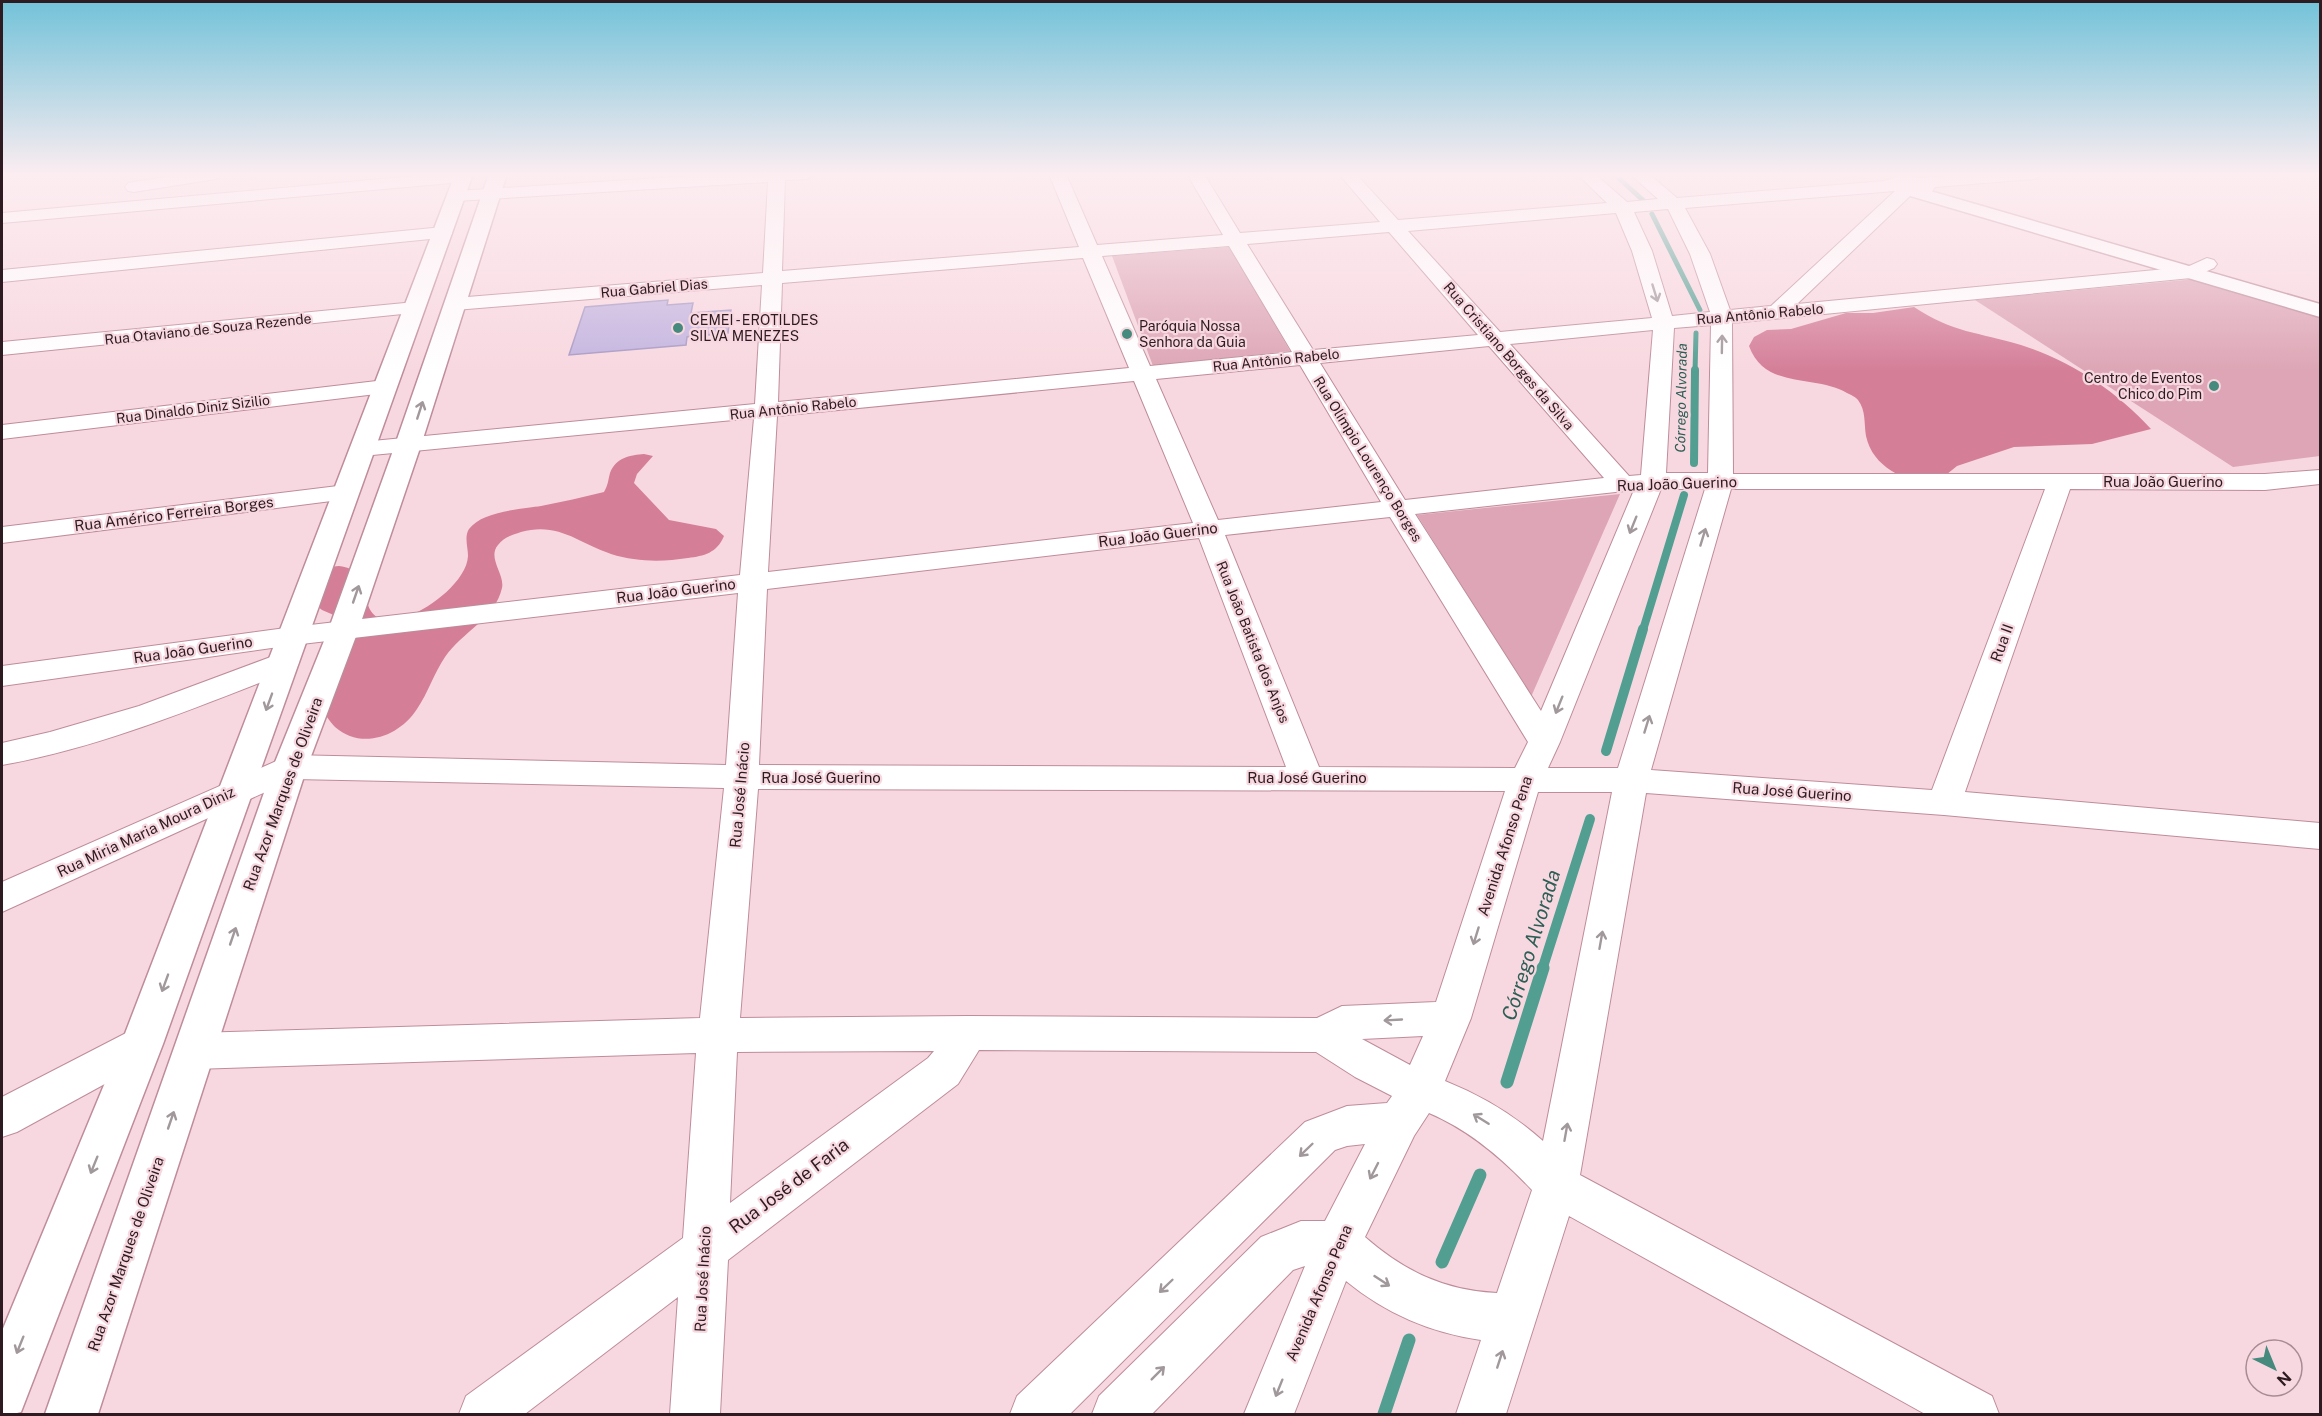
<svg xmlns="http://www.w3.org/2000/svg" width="2322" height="1416" font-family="'Public Sans',sans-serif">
<rect width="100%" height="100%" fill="#f8d8e0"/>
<g fill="#dda5b5">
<polygon points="1230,247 1290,351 1153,366 1112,256"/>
<polygon points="2195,279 2320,317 2320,456 2233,467 1975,300"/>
<polygon points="1620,494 1531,697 1417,515"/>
</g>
<g fill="#d47e98">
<path d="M1914,307C1953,333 1978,332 2021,345C2071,361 2115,390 2151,429L2092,444L2014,447L1957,466L1931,487C1904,479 1873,468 1866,436C1864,424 1866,410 1858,400C1856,397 1851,395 1847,393C1814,374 1765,390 1749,346L1754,337L1767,330L1791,329L1846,313H1873Z"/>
<path d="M644,454L653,456L637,474L634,483L669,520L716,529L724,536C717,553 704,556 688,558C662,562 637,562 611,554C578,543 559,522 521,532C512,535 504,537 498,545C487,558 505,574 502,588C495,619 462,632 445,657C434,673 428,693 417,709C399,737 361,750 335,727C329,721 324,712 319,705L336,616L322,610L303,595L313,574C321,572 331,566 339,566C383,570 345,637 410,615C431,608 467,580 468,556C468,547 464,537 469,529C482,511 522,509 541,506C562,502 583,497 604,492C608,485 608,481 610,473C616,457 631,455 644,454Z"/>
</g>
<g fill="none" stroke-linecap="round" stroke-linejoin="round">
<g stroke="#529f92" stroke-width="5">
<polyline points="1614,174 1645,202"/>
<polyline points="1652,214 1700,310"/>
<polyline points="1695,372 1696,333"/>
</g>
<g stroke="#529f92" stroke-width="8">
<polyline points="1694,463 1695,370"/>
<polyline points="1643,630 1684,495"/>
</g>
<g stroke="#529f92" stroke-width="10">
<polyline points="1606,751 1643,629"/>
<polyline points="1542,970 1590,819"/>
</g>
<g stroke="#529f92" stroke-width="13">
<polyline points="1507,1082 1543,968"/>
<polyline points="1442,1262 1480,1175"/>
<polyline points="1384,1414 1409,1340"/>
</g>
</g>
<polygon fill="#c3b4e0" stroke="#a899c4" stroke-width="1.5" points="668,300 667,305 693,303 691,313 731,310 728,333 687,337 686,345 569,355 585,307"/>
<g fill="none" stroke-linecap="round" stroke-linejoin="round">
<g stroke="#be8c9a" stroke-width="2">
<g id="street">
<polygon points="183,174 224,174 216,179 134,192 128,191 125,187 128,183 134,182"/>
<polygon points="437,174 470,174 472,177 469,181 463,182 2,223 2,213"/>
<path d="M722,174H815L807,179L785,180L782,271L1079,247L1049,174H1066L1097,245L1223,235L1187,174H1204L1240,233L1380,222L1339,174H1356L1398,220L1607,203L1577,174H1595L1627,202L1658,199L1630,174H1649L1677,198L1885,181L1901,175L1921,178L1967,174H2043L2035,179L1935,187L1931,193L1910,196L1797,304L2187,267L2207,258L2214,260L2217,264L2214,268L2191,278L1732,323L1733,474H2265L2320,470V484L2265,490L2070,489L1965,792L2320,823V849L1944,815L1646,793L1580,1175L1992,1396L1999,1414H1925L1569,1216L1506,1414H1456L1481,1340C1431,1333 1385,1313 1346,1281L1294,1414H1244L1305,1266L1293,1270L1152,1414H1092L1099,1396L1261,1237L1301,1221H1325L1365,1144L1347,1146L1335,1150L1070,1414H1010L1017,1396L1305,1122L1347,1106L1387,1103L1392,1096L1355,1077L1316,1052L979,1050L958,1084L728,1260L720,1414H670L678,1297L525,1414H459L466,1396L683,1238L696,1053L194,1069L180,1064L174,1051L180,1038L194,1033L700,1018L724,788L294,779L2,912V882L290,755L726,765L738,593L293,645L2,686V666L293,627L740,575L754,418L362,456L353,454L350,449L353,444L362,442L755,404L762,285L455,310L448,308L445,304L448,300L455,298L763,273L768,182L456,201L450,200L447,196L450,192L456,191ZM1895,191L1771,306L1730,310L1710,254L1685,208ZM1668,209L1690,254L1710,312L1672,316L1652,251L1634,212ZM1616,213L1632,251L1652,318L1500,332L1408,231ZM1389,232L1478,335L1313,350L1247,244ZM1229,246L1292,352L1150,366L1102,256ZM1083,258L1129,368L778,402L782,283ZM1711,325L1708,473H1666L1674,328ZM1653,330L1641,475L1629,476L1510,344ZM1489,346L1604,478L1405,500L1320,363ZM1300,365L1381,502L1218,520L1156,379ZM1134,381L1193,523L768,572L777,416ZM1661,489H1705L1618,768H1548L1560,742ZM1731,489H2045L1932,790L1651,770ZM1634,490L1541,711L1415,514ZM1390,517L1528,742L1515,768L1319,767L1225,535ZM1199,538L1286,767L759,765L767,589ZM758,789L1505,791L1436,1002L1342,1006L1317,1018L968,1016L740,1018ZM1538,792H1612L1543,1141C1513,1114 1482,1096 1445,1081L1471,1018ZM1423,1036L1410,1065L1362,1039ZM934,1051L928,1058L730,1203L737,1052ZM1429,1113C1469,1130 1502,1158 1532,1190L1497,1293C1445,1291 1404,1271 1365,1237L1414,1136Z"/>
<polygon points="443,227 450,229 452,233 450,237 2,282 2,270"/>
<polygon points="415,302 422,304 425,308 422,312 2,355 2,342"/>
<polygon points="385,380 393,382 396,387 393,392 2,439 2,425"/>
<polygon points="346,485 355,488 359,493 355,498 2,543 2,527"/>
<path d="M284,652L295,655L299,662L295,669C199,706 103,747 2,765V743L50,732L139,706Z"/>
<polygon points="142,1026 156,1032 162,1044 156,1056 17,1132 2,1137 2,1097 128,1032"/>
</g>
</g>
<g stroke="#be8c9a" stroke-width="3">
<g id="secondary">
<polygon points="455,174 473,174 163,1044 21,1412 13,1414 2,1414 2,1331 121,1044"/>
<polygon points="489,174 507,174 421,445 358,631 307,767 98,1414 45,1414 273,767 328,631 395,445"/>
<polygon points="1913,186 2320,304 2320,317 1907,195 1904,191 1907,187"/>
</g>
</g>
<use href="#street" fill="#fff" fill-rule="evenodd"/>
<use href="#secondary" fill="#fff" fill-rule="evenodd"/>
</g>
<defs><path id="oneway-shaft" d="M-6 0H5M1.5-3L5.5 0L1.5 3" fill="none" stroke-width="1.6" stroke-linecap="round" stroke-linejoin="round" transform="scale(1.5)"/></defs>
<g stroke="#a1989b">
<use href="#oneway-shaft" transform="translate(1655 293) rotate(73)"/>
<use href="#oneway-shaft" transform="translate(1722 344) rotate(-89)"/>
<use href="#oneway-shaft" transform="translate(420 410) rotate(-72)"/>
<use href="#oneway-shaft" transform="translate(1633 525) rotate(112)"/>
<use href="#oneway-shaft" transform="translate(1703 537) rotate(-73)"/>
<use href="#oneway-shaft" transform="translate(356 594) rotate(-71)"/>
<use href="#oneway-shaft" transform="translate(269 702) rotate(110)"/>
<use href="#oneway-shaft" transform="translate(1559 705) rotate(112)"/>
<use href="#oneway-shaft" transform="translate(1647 724) rotate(-73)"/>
<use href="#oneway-shaft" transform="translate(233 936) rotate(-71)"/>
<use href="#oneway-shaft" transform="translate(1476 936) rotate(107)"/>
<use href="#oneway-shaft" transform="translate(1601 940) rotate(-80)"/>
<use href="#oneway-shaft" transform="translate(165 983) rotate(110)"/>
<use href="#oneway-shaft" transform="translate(1393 1020) rotate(177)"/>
<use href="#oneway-shaft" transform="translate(1481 1119) rotate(-148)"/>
<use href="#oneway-shaft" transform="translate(171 1120) rotate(-71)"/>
<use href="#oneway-shaft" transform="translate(1566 1132) rotate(-80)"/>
<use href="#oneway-shaft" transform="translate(1306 1150) rotate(136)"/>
<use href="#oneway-shaft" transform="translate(94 1165) rotate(112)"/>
<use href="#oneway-shaft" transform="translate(1374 1171) rotate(117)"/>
<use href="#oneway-shaft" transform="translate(1382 1281) rotate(33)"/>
<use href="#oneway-shaft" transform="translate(1166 1286) rotate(136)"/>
<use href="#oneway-shaft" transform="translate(20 1345) rotate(112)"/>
<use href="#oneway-shaft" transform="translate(1500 1359) rotate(-72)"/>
<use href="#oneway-shaft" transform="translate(1158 1373) rotate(-45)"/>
<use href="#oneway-shaft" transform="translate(1279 1388) rotate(112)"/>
</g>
<linearGradient id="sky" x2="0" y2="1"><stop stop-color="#72c2d9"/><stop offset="0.47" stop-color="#fcedf1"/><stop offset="1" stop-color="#fcedf1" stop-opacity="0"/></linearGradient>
<rect width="2322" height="372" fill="url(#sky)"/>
<g fill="#46897d" stroke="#f8d8e0" stroke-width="2">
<circle cx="678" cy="328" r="6"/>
<circle cx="1127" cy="334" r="6"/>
<circle cx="2214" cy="386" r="6"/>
</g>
<g text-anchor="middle" stroke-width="4.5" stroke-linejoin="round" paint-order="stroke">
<g font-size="14" fill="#2e1b21" stroke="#f8d8e0">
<text transform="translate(654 288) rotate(-5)" y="5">Rua Gabriel Dias</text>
<text transform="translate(1760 314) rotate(-5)" y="5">Rua Antônio Rabelo</text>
<text transform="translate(208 329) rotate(-6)" y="5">Rua Otaviano de Souza Rezende</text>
<text transform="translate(1509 356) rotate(49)" y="5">Rua Cristiano Borges da Silva</text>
<text transform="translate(1276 360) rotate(-6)" y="5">Rua Antônio Rabelo</text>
<text transform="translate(793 408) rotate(-6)" y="5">Rua Antônio Rabelo</text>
<text transform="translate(193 409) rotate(-7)" y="5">Rua Dinaldo Diniz Sizilio</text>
<text transform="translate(1368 459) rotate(58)" y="5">Rua Olímpio Lourenço Borges</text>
<text transform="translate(1253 642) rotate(68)" y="5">Rua João Batista dos Anjos</text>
</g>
<g font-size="14" fill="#2e1b21" stroke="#f8d8e0" text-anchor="start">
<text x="690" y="325">CEMEI - EROTILDES<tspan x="690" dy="16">SILVA MENEZES</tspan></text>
<text x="1139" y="331">Paróquia Nossa<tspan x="1139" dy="16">Senhora da Guia</tspan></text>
<text x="2202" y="383" text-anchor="end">Centro de Eventos<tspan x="2202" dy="16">Chico do Pim</tspan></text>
</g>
<g font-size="14" font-style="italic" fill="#2d5e55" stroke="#f8d8e0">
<text transform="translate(1681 398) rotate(-89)" y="5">Córrego Alvorada</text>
</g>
<g font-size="15" fill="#2e1b21" stroke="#f8d8e0">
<text x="2163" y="487">Rua João Guerino</text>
<text transform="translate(1677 484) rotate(-2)" y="5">Rua João Guerino</text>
<text transform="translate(174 514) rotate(-7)" y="5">Rua Américo Ferreira Borges</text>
<text transform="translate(1158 535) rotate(-7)" y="5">Rua João Guerino</text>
<text transform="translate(676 591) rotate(-7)" y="5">Rua João Guerino</text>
<text transform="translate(2002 643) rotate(-70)" y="5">Rua II</text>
<text transform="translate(193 650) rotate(-8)" y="5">Rua João Guerino</text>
<text x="821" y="783">Rua José Guerino</text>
<text x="1307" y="783">Rua José Guerino</text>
<text transform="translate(1792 792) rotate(4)" y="5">Rua José Guerino</text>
<text transform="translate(283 794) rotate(-70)" y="5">Rua Azor Marques de Oliveira</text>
<text transform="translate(740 795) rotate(-85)" y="5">Rua José Inácio</text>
<text transform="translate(146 832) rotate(-25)" y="5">Rua Miria Maria Moura Diniz</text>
<text transform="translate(1505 846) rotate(-72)" y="5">Avenida Afonso Pena</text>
<text transform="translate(126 1254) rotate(-71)" y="5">Rua Azor Marques de Oliveira</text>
<text transform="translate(703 1279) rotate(-87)" y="5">Rua José Inácio</text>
<text transform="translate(1319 1293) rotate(-67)" y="5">Avenida Afonso Pena</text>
</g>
<g font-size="18" fill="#2e1b21" stroke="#f8d8e0">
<text transform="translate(789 1186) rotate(-37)" y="6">Rua José de Faria</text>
</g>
<g font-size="20" font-style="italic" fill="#2d5e55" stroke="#f8d8e0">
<text transform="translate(1531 945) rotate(-73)" y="7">Córrego Alvorada</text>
</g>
</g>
<rect width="2322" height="1416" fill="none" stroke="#2e1b21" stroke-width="6"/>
<g transform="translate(2274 1368) rotate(137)"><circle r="28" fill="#f8d8e0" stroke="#a78c94" stroke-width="1.5"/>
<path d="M0-4.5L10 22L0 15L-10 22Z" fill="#46897d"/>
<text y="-9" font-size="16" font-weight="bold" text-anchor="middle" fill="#2e1b21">N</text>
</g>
</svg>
